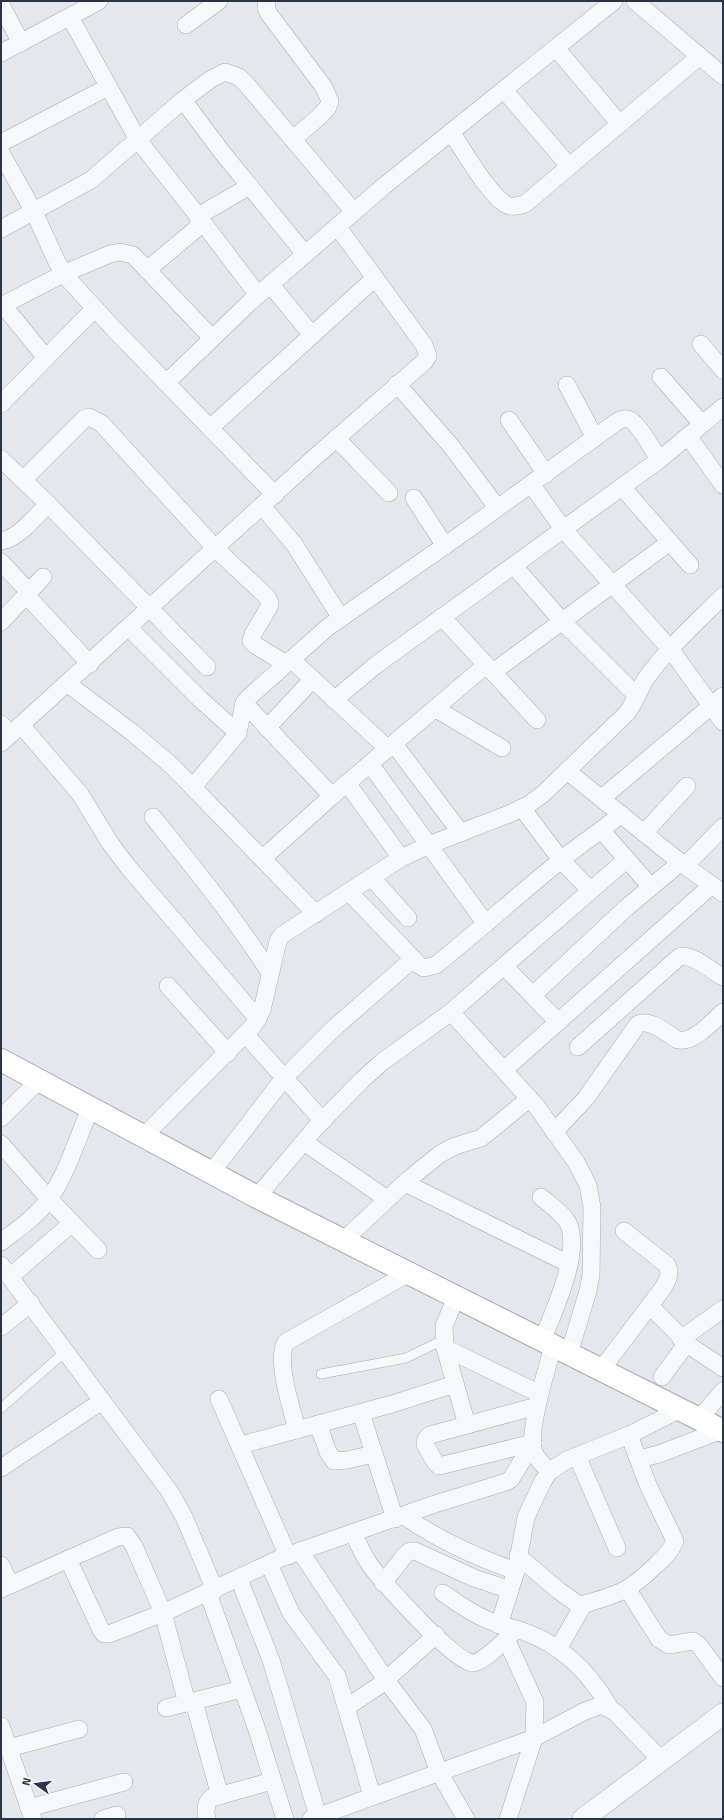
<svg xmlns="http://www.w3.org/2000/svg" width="724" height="1820" font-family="'Titillium Web',sans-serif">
<rect width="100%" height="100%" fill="#e4e7ec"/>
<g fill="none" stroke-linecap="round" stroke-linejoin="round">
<g stroke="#a9aeb7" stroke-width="10">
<g id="service">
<polyline points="321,1374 406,1358 445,1339"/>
<polyline points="1,1408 66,1351"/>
</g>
</g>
<g stroke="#a9aeb7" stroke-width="18">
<g id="minor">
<polyline points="267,1 266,8 269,14 323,86 330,101 328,107 320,116 293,139"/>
<polyline points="635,1 723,76"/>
<polyline points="1,5 21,43"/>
<polyline points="70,17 138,140 198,216 199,223 196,229 147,270"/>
<polyline points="186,25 219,1"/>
<polyline points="556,48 619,123"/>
<polyline points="1,53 99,1"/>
<polyline points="504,90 569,166"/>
<polyline points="183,100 221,151 305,254"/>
<path d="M451,132C464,151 487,192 505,204C511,208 518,206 525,204L700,56"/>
<polyline points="1,143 108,87"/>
<polyline points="1,153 34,212 57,262 69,280 113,328 275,495"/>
<polyline points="250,186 198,216 258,295"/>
<polyline points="1,229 91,180 183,100 211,79 225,72 239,77 247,85 354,212"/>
<polyline points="270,284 312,335"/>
<polyline points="3,305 46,358"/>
<polyline points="1,306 65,273 110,254 120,252 133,255 212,338"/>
<polyline points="701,344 723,370"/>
<polyline points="661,377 702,424"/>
<polyline points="166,383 250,302 384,186 614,1"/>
<polyline points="397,384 451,446 497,507"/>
<polyline points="567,385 595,438"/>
<polyline points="1,404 95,308"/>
<polyline points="509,420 546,474"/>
<polyline points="210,428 375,278"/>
<polyline points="688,436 723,485"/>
<polyline points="336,438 389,493"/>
<polyline points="1,459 48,504 207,667"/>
<polyline points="23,480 84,419 89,417 101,423 216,549 267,597 270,603 269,607 253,634 251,641 255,645 286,664"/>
<polyline points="531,484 564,530 671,650 723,722"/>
<polyline points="622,487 690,565"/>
<polyline points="414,498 445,546"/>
<polyline points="262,506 294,544 341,618"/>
<path d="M1,541C17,540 37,515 48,504"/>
<polyline points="1,562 29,592"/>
<polyline points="514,566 562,621 637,696"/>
<polyline points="26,595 90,664"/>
<polyline points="442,617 537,720"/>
<polyline points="1,622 43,577"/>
<polyline points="129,628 200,699 238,733"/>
<polyline points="291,659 388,749"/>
<polyline points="493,672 670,542"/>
<polyline points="68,684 133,733 172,766 316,914"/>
<polyline points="334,700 376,665 659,460 723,407"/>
<polyline points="244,703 332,796"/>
<polyline points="436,709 502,748"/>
<polyline points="1,724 11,734"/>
<polyline points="21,725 80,794 110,843 128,867 258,1019"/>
<polyline points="267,728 312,680"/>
<polyline points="1,743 314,458 425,361 428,356 424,345 337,226"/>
<polyline points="394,744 461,833"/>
<polyline points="370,764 486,924"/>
<polyline points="567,771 685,866 723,893"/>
<polyline points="347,783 401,858"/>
<path d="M193,787L238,733L244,703L248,698L328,627L463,533L615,423C619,421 622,418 627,419C637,420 653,450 659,460"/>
<polyline points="602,798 723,696"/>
<polyline points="522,808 561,860 590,890"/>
<path d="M153,817C194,868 235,918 270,973"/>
<polyline points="602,831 651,887"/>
<polyline points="644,833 687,786"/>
<polyline points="263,858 332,796 486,665"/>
<polyline points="685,866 723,827"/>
<polyline points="371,877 408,918"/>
<path d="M349,892L419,965L424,968L436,965C478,931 518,895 560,861C580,844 602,831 621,814"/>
<polyline points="505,967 558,1022"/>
<polyline points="168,986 228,1053"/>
<polyline points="533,995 626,908 681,862"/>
<polyline points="451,1012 537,1107 576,1162 588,1185 592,1207 591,1275 588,1291 569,1354"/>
<polyline points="246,1035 323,1121"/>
<path d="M578,1047L679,957C691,952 711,971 723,977"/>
<polyline points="504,1070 712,885"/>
<polyline points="1,1118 40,1079"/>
<path d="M554,1132L586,1098L638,1024C650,1018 667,1034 678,1040C694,1043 712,1022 723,1012"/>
<path d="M144,1136L253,1026L262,1010L278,941L282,935L401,858L429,845L509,814L528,805L543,794L626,714C636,702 639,688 647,677C667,649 699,620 723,596"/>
<polyline points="304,1142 387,1199"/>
<polyline points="1,1144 49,1199 98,1250"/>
<polyline points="211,1173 284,1078 333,1029 413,959"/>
<polyline points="405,1183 569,1264"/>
<polyline points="257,1197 317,1126 362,1080 382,1062 451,1012 626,860"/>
<path d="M541,1197C550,1205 562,1212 568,1223C582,1253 553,1312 542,1341"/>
<polyline points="344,1240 409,1179 440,1154 455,1146 481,1138 529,1099"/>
<path d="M1,1242C18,1229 37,1216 49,1199C66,1176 79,1134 91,1107"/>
<polyline points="1,1265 170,1492 184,1517 215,1590"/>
<polyline points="10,1277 72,1223"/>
<polyline points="456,1297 444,1326 445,1348 467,1425"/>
<polyline points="650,1306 690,1346 723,1368"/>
<polyline points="1,1327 31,1303"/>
<polyline points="681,1339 723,1309"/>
<polyline points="445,1348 540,1394"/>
<path d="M601,1370L663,1288C668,1280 671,1273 667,1265L624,1231"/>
<polyline points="662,1377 687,1343"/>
<polyline points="219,1399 288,1556"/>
<polyline points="361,1413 395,1519"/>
<polyline points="699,1419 723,1391"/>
<polyline points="318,1424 328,1452 334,1461 347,1460 374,1454"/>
<path d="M297,1430C292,1409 275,1360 286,1342L409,1273"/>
<polyline points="533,1443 439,1466 435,1462 425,1444 426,1439 430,1435 537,1406"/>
<polyline points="241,1445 392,1404 455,1384"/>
<polyline points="577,1456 617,1548"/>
<polyline points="639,1459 659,1454 722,1430"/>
<polyline points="1,1468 102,1401"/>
<path d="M550,1471C544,1466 537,1460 534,1452C527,1434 547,1367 553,1347"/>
<path d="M404,1516C439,1540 475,1557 516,1571"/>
<path d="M353,1533C358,1543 363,1555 370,1565C381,1581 456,1664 473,1663C484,1662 507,1638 516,1630"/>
<polyline points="300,1551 386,1680 423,1729 439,1772 466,1819"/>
<polyline points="518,1556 559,1591 582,1607"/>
<polyline points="68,1559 101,1630 104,1634 109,1634 163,1613 283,1557 435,1504 506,1482 511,1479 533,1443"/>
<polyline points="269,1564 291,1613 337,1676 372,1796"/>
<polyline points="1,1565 10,1585"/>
<polyline points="239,1579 271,1660 318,1816"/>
<polyline points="383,1583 405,1555 410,1551 415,1551 474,1578 510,1590"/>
<polyline points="1,1589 118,1537 127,1536 134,1546 163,1613 187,1703"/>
<polyline points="628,1590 659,1639 669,1645 693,1641 699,1645 723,1678"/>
<polyline points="208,1593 256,1727 285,1819"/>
<path d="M443,1593C458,1604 473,1614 490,1621C502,1626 514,1628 525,1632C564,1646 590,1673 610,1708"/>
<polyline points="499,1625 516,1571 526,1517 543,1481 550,1471 567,1460 629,1435 679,1410"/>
<polyline points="506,1639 535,1702 534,1738 508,1819"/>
<path d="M558,1649L582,1607L585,1604C621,1593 628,1592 656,1565C663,1558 671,1552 675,1541L648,1485L629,1435"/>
<polyline points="194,1702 220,1796"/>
<polyline points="347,1707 380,1685 436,1635"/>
<polyline points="166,1708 242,1689"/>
<polyline points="1,1726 33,1819"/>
<polyline points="9,1748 79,1729"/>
<polyline points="29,1808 124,1782"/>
<polyline points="103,1819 117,1815"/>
<path d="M207,1819C205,1811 205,1804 211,1798L272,1781"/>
<polyline points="311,1819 534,1738 585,1711 599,1706 604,1706 615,1712 661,1760"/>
</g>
</g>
<g stroke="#a9aeb7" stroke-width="22">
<polyline id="tertiary" points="583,1819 723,1714"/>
</g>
<g stroke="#a3abb8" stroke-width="24">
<polyline id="primary" points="1,1060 257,1197 723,1431"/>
</g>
<use href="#service" stroke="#f7f8fa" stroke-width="9"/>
<use href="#minor" stroke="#f7f8fa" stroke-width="17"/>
<use href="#tertiary" stroke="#f7f8fa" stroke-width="21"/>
<use href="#primary" stroke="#fff" stroke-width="22"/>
</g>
<rect width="724" height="1820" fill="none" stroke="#2b3445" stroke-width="4"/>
<g transform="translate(36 1784) rotate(284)" stroke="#f4f6f9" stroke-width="3" paint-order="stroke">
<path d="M0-3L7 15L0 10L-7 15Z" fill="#2b3445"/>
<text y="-6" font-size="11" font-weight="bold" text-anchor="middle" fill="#2b3445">N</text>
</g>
</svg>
